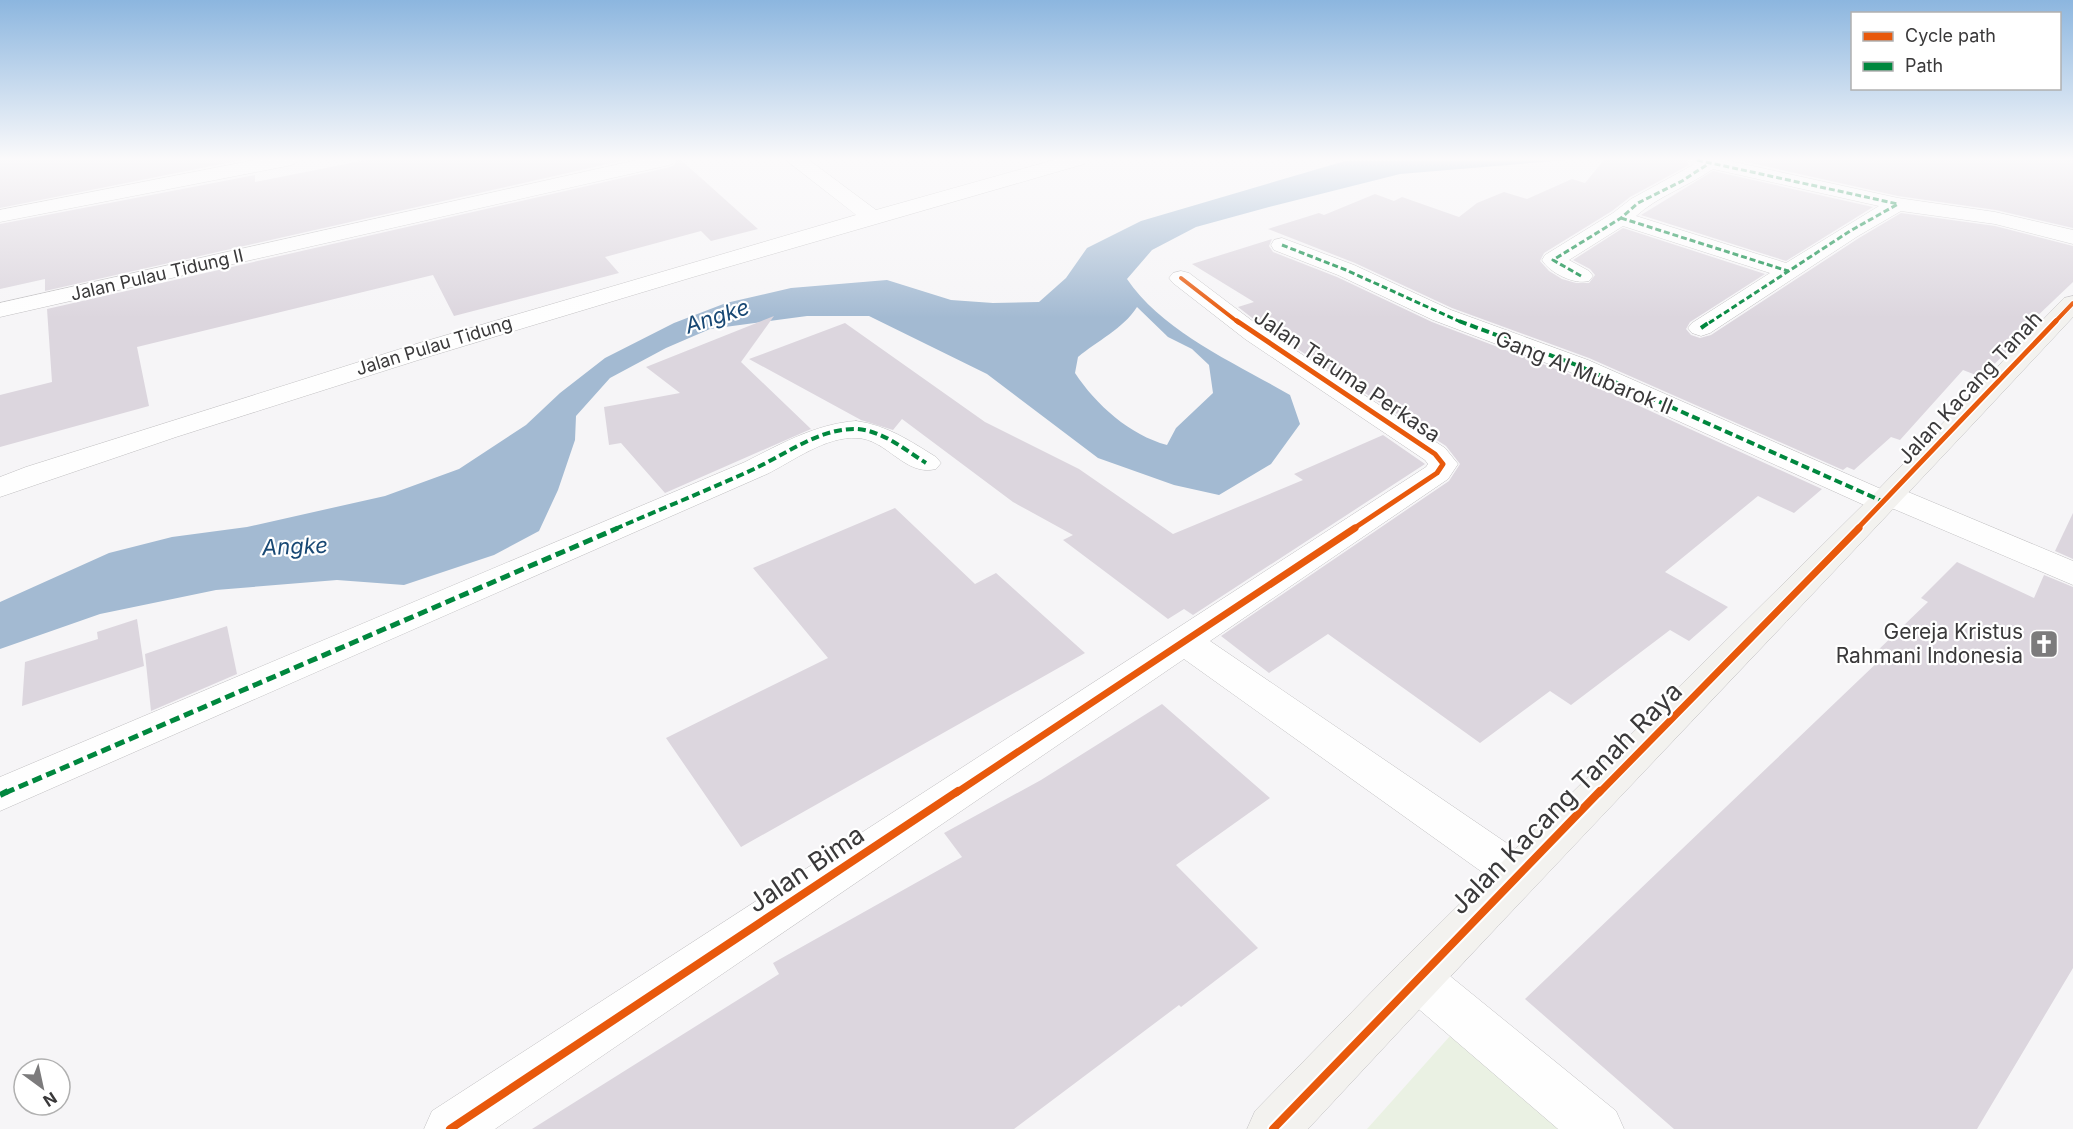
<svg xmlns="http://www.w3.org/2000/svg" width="2073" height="1129" font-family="Inter,sans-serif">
<rect width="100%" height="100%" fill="#f6f5f7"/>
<polygon fill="#eaf1e3" points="1450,1036 1561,1129 1367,1129"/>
<path fill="#a3bad2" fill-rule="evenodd" d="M1567,160L1400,174L1269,207L1196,227L1152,250L1127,279C1163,332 1235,363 1290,395L1300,424L1271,464L1219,495L1174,485L1098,458L987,374L869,316H807L710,329L666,348L610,378L576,416L575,440L558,490L539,531L494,555L404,585L337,580L216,590L100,614L0,649V602L109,553L172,537L247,527L385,496L459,469L526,425L560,393L605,358L674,323L726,303L791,288L887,280L951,300L993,303L1039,302L1066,278L1087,248L1141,221L1345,161ZM1137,307L1168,337L1192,349L1209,365L1213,393L1176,428L1167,445C1130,435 1096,405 1075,373L1078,357C1097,341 1123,329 1137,307Z"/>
<g fill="#dcd6de">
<polygon points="0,160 242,160 0,208"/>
<polygon points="366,160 625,160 45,291 45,279 0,289 0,224 255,175 255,182"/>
<polygon points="677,160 681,160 758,229 711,241 701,231 605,257 619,273 454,316 433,275 137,347 149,406 0,447 0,395 52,382 47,309 666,168 673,166"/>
<polygon points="1604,160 1685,160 1689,165 1630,197 1612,211 1544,253 1540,261 1549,271 1562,279 1576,283 1589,283 1595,275 1590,269 1573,260 1623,228 1765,274 1690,322 1686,329 1691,335 1700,338 1711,335 1859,238 1901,213 1995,226 2073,246 2073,282 2009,343 2014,345 1981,377 1963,370 1900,440 1891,437 1854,470 1847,467 1843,470 1589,358 1452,308 1355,263 1268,229 1319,213 1324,215 1375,194 1394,201 1402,197 1459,217 1477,203 1504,192 1527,199 1572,179 1585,183"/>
<polygon points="1737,160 2073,160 2073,228 1996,210 1898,196"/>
<polygon points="1713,171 1873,207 1786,261 1641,215"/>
<polygon points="1272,239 1269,246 1273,252 1337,277 1432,322 1569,374 1822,489 1794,513 1758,496 1665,572 1728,607 1689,641 1670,630 1571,705 1550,691 1480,743 1328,634 1269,673 1221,636 1449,481 1460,464 1446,446 1264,327 1238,307 1254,302 1192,264"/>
<polygon points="774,316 741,362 811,429 665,493 621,443 609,445 604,407 680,393 646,367"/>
<polygon points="845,323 985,422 1079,469 1173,534 1303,480 1294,474 1383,435 1425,464 1193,615 1184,609 1168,619 1063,540 1073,535 1013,502 902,419 893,430 861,420 749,359"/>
<polygon points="895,508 975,584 996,573 1085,653 741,847 666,738 828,658 753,568"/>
<polygon points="2073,513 2073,559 2055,551"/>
<polygon points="1957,562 2034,598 2044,575 2073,587 2073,968 1977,1129 1674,1129 1525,999 1883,657 1875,653 1928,602 1921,598"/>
<polygon points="137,619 144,666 22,706 25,662 98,639 97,632"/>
<polygon points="227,626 237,674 151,711 145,654"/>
<polygon points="1162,704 1270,798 1176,865 1258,948 1181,1007 1179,1005 1014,1129 532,1129 779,974 773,963 962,857 944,833 1041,780"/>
</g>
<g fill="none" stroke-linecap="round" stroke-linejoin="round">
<g stroke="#c0bfc1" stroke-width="1">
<g id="street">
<polygon points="255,160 297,160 294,164 287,166 0,222 0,210"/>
<polygon points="637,160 675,160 672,164 665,166 0,317 0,303"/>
<polygon points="786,160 809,160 876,210 1054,160 1087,160 1084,164 693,277 434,355 176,437 0,497 0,477 26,467 416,344 856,215"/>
<path d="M1687,160H1725L1898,198L1995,212L2073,230V244L1995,224L1901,211L1858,236L1710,333L1701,336L1692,333L1688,328L1692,323L1770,273L1623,226L1569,260L1589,271L1593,276L1589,281C1574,285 1550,273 1542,260L1545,255L1613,213L1631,199L1693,165ZM1713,169L1879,206L1786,263L1636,216C1658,196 1689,186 1713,169Z"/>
<polygon points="1282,238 1354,265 1451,310 1588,360 1881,489 1890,487 1901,489 2073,561 2073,585 1894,509 1884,511 1873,509 1570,372 1433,320 1338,275 1274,250 1271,245 1274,240"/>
<polygon points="1181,271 1189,273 1263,329 1445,448 1458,464 1448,479 1210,641 1533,861 1540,874 1533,887 1518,893 1503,887 1184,659 495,1129 424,1129 432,1111 1426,467 1428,464 1425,460 1245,339 1173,283 1169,278 1173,273"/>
<path d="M856,421C887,425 910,441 936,457L941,463L936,469C905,477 887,439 857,438C826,436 793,461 767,474L0,811V777L745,462C781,444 815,424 856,421Z"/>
<polygon points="1417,956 1434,963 1616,1111 1624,1129 1558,1129 1400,993 1394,978 1400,963"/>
</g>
</g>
<g stroke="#c0bfc1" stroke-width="1">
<path id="secondary" d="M2073,296V317C1820,589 1561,856 1308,1129H1247L1255,1111L1400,963L1873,495L2064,298Z"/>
</g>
<use href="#street" fill="#fefefe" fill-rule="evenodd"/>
<use href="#secondary" fill="#f3f2ef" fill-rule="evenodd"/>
<g stroke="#00873e" stroke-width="3" stroke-dasharray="6 3" stroke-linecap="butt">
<polyline points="1697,160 1898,204"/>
<polyline points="1621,218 1788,271"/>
<polyline points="1282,245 1346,270 1463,323"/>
<polyline points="1581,276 1553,260 1621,218 1638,203 1682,181 1708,164"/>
<polyline points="1709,323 1850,231 1898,204"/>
</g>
<g stroke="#00873e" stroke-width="4" stroke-dasharray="8 4" stroke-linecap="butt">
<polyline points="1459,321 1579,366 1884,502"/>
<polyline points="1701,328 1711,321"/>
<path d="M615,529C661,509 708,490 754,469C786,454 820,428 856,429C882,430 905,450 926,463"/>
</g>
<polyline stroke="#00873e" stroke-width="5" stroke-dasharray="10 5" stroke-linecap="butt" points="5,793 618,528"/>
<polyline stroke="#00873e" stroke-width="6" stroke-dasharray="13 6" stroke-linecap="butt" points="0,795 8,791"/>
<g stroke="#fff" stroke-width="6">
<g id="cycleway-far3">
<polyline points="1181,278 1239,323"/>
<polyline points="2054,323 2073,303"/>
</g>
</g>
<g stroke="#fff" stroke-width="8">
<g id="cycleway-far2">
<polyline points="1237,321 1435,454 1443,464 1437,473 1353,529"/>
<polyline points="1857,529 2056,321"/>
</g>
</g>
<g stroke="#fff" stroke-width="10">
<g id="cycleway-far1">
<polyline points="956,793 1355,528"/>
<polyline points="1599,793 1859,528"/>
</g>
</g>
<g stroke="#fff" stroke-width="12">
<g id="cycleway">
<polyline points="450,1129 958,791"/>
<polyline points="1273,1129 1600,791"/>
</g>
</g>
<use href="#cycleway-far3" stroke="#e8590c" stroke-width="4"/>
<use href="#cycleway-far2" stroke="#e8590c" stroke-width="5"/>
<use href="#cycleway-far1" stroke="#e8590c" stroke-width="7"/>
<use href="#cycleway" stroke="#e8590c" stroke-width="8"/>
</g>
<linearGradient id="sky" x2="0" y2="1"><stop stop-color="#8cb6df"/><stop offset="0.5" stop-color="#fbfafb"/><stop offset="1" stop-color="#fbfafb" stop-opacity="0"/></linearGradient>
<rect width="2073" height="318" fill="url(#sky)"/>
<defs>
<g id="church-square" transform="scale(1.5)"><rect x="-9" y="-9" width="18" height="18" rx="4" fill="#7c7b7c" stroke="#fff"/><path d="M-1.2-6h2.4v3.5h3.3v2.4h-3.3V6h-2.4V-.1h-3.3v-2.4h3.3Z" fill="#fff"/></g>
</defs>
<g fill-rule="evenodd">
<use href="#church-square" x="2044" y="644"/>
</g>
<g text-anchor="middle" stroke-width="4.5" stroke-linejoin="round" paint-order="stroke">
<g font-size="18" fill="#3a393a" stroke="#fff">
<text transform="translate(157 275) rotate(-13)" y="6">Jalan Pulau Tidung II</text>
<text transform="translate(434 346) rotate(-17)" y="6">Jalan Pulau Tidung</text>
</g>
<g font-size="21" fill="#3a393a" stroke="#fff">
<text transform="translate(1584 373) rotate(22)" y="7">Gang Al Mubarok II</text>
<text transform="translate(1347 376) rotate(34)" y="7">Jalan Taruma Perkasa</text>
<text transform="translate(1970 388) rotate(-47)" y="7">Jalan Kacang Tanah</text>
</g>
<g font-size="21" fill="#3a393a" stroke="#fff" text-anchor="end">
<text x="2023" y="639">Gereja Kristus<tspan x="2023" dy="24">Rahmani Indonesia</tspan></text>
</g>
<g font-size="22" font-style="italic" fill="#184874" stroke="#fff">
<text transform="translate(717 316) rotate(-18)" y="8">Angke</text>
<text transform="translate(295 546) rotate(-2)" y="8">Angke</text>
</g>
<g font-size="26" fill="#3a393a" stroke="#fff">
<text transform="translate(1566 798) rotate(-45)" y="9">Jalan Kacang Tanah Raya</text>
<text transform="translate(806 869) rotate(-34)" y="9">Jalan Bima</text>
</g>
</g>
<rect x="1851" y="12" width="210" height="78" fill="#ffffff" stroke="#b0b0b0" stroke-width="1.5"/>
<rect x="1863" y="32" width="30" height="9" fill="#e8590c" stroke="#b0b0b0" stroke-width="1.5"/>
<text x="1905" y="42" font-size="18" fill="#3a393a">Cycle path</text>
<rect x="1863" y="62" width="30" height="9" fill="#00873e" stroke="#b0b0b0" stroke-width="1.5"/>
<text x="1905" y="72" font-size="18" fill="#3a393a">Path</text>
<g transform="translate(42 1087) rotate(147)"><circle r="28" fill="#ffffff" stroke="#b0b0b0" stroke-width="1.5"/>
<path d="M0-4.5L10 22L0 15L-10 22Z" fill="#7c7b7c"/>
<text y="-9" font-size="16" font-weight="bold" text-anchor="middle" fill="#3a393a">N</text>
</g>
</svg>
